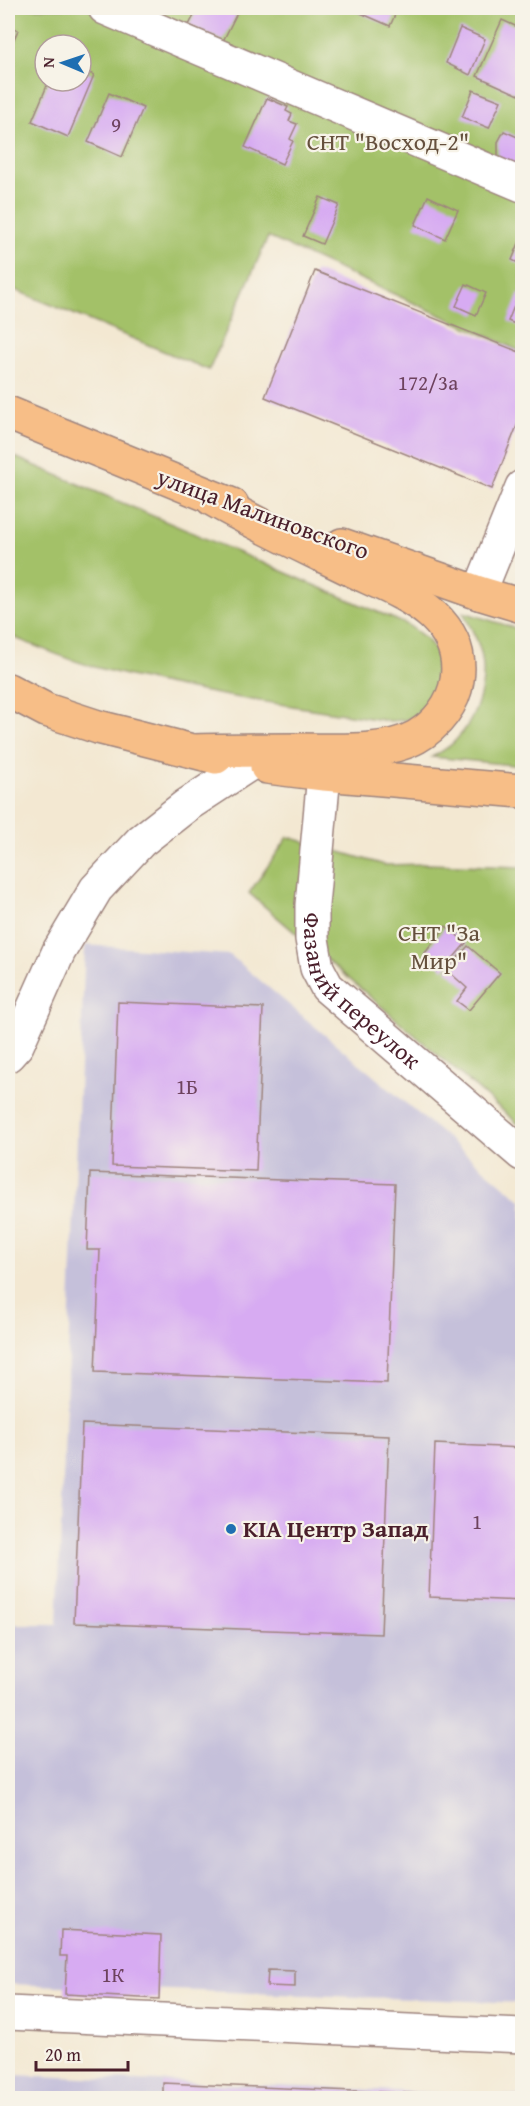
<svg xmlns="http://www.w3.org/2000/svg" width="530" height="2106" font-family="'Gentium Book Plus',serif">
<rect width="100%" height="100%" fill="#f7f3e8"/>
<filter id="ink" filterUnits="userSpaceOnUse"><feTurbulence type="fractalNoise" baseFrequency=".0167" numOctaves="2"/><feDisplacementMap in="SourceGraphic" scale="12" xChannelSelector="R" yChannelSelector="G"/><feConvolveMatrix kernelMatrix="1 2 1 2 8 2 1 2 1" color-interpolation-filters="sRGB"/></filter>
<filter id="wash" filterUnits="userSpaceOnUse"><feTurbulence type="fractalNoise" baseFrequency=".008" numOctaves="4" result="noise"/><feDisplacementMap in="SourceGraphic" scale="24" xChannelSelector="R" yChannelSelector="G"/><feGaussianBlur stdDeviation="1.35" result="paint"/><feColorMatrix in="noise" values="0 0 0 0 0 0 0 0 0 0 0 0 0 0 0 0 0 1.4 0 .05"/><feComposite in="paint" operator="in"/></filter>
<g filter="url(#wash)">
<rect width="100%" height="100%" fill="#f3e8d2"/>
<g fill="#c5c0da">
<polygon points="85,945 230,955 522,1201 522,2003 8,1984 8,1624 57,1624"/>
<polygon points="12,2075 522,2096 522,2098 11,2098"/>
</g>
<g fill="#a3c168" stroke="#76704a" stroke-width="1.5" fill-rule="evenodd">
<path d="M8,8H522V352L268,237L209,370L8,287ZM45,45H81V81H45Z"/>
<path d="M8,454L408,625C416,631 425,636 430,643C450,669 435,712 404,720C400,721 394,720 390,721C294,706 196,694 102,669C70,661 38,647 8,635Z"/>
<path d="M463,612L522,630V766L432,757C440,752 449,748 455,741C478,718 490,678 479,646C475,634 468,623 463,612Z"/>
<polygon points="288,837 385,865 426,864 522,867 522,1127 249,893"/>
</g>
<g id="blocks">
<g fill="#d7abf2">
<polygon points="198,8 231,8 238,11 223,41 189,25"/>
<polygon points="357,8 398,8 390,26 356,11"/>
<polygon points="502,20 522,29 522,59 519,68 522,69 522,87 519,95 477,76"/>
<polygon points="8,25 18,30 8,53"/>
<polygon points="460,28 485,39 470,75 446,63"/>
<polygon points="81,70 94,75 68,137 32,121 49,81 81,81"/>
<polygon points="473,90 501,101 489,128 462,117"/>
<polygon points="109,93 143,108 122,157 88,142"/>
<polygon points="267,98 288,107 286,111 292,114 289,121 297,124 290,139 293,141 282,164 245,147"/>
<polygon points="504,131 522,139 522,174 498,163 498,142"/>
<polygon points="428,196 458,210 445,239 415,225"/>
<polygon points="320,197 339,205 322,244 303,236"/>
<polygon points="522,236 522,265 512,260"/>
<polygon points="315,271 522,353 522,413 492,489 265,397"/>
<polygon points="466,284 486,293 476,315 456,306"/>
<polygon points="519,294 522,295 522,327 508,321"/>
<polygon points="446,926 466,943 444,969 425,953"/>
<polygon points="468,946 500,973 469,1010 457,1001 467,988 447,970"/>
<polygon points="118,1002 263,1008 256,1171 112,1166"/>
<polygon points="90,1173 395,1184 387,1383 95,1372 100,1250 87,1250"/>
<polygon points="82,1424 389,1436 381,1634 74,1623"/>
<polygon points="435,1444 522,1448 522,1601 429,1597"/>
<polygon points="61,1930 161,1935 159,1999 65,1994 67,1956 60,1956"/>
<polygon points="268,1970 295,1971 295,1987 267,1986"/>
<polygon points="163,2083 425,2094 425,2098 163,2098"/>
</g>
</g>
</g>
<g filter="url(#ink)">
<use href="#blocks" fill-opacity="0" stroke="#9e847e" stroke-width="1.5"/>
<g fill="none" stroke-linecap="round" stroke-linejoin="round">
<g stroke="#9e847e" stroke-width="36">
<g id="minor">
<polyline points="105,8 522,185"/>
<polyline points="479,593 522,487"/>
<path id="s1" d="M324,774L312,905V939L317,968L327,987L522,1154"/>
<polyline points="8,1055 17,1045 59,951 96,889 141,841 187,805 248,765"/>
<polyline points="8,2013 522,2036"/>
</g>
</g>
<g stroke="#9e847e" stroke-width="36">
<g id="highway">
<polyline points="8,413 232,505"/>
<polyline points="342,545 479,593 522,606"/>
<polyline points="8,690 46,710 98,727 216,757"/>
<path d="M195,751C230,750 265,750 300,750C335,750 385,754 416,737C437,725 454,703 457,680C461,654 452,633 433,615C410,594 377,582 350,569C303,546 257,525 212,499"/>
<polyline points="267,767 324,774 522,791"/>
</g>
</g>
<use href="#minor" stroke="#fff" stroke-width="33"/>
<use href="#highway" stroke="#f7be87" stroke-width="33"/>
</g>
</g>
<circle fill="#1f6fb2" stroke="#f7f3e8" stroke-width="2" cx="231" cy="1529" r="6"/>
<g text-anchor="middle" stroke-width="4.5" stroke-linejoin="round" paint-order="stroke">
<g font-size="21" fill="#6d425d">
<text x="116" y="132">9</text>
<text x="428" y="390">172/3а</text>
<text x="187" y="1094">1Б</text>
<text x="477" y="1529">1</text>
<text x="113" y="1982">1К</text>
</g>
<g font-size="24" fill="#65503d" stroke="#f7f3e8">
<text x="388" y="150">СНТ "Восход-2"</text>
<text x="439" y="941">СНТ "За<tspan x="439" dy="28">Мир"</tspan></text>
</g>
<g font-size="24" fill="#4a1f2b" stroke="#f7f3e8">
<text transform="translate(263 514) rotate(20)" y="8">улица Малиновского</text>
<text dy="8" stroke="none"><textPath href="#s1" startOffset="237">Фазаний переулок</textPath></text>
</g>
<g font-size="24" font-weight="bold" fill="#4a1f2b" stroke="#f7f3e8" text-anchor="start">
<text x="243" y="1537">KIA Центр Запад</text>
</g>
</g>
<rect width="530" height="2106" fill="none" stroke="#f7f3e8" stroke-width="30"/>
<g transform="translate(63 63) rotate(272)"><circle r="28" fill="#f7f3e8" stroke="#b29e9c" stroke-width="1.5"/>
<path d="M0-4.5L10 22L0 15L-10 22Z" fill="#1f6fb2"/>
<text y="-9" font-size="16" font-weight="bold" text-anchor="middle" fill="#4a1f2b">N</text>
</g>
<path d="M36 2061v9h92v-9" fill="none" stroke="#4a1f2b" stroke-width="3"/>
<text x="45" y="2061" font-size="18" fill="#4a1f2b" stroke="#f7f3e8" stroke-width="4.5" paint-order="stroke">20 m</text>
</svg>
